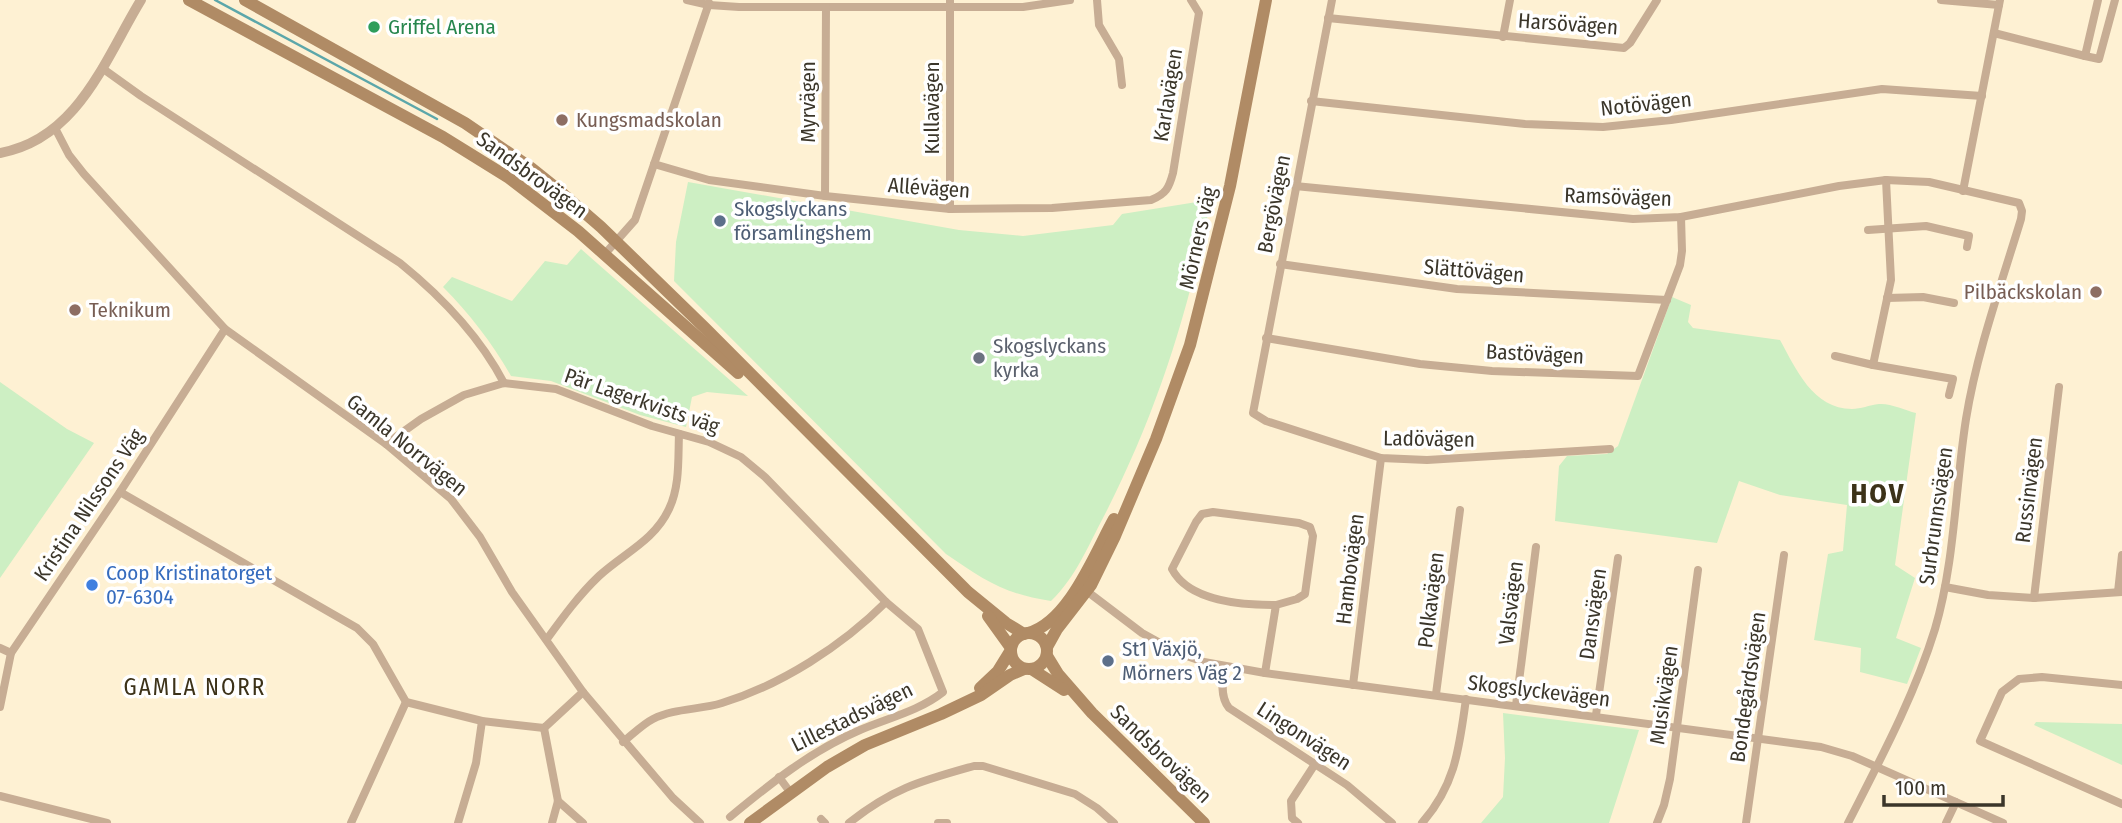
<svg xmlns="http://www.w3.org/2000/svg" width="2122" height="823" font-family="'Fira Sans Condensed',sans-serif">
<rect width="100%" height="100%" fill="#fef1d3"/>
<g fill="#cdefc3">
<path d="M688,182L959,230L1023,236L1113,225L1122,214L1203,201L1209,209C1187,317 1155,417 1104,516C1088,546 1076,577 1051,601C1004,594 984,580 946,554L674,281L676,242Z"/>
<path d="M581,249L748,396L707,392L692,397L686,427L640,415L551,381L511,376C493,344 469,313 443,287L452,277L512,301L545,261L567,265Z"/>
<path d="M1672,297L1691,305L1688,322L1693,328L1780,340C1796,369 1813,409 1852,409C1861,409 1869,405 1879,404C1890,403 1905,410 1916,413L1895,565L1915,578L1896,638L1921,648L1907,684L1860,672L1861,648L1814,640L1828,554L1843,551L1847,505L1780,495L1739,481L1717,543L1555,521L1559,466L1567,456L1607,454L1618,446Z"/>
<polygon points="0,382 67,429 94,443 0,578"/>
<polygon points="1503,713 1639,730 1609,823 1481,823 1503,797 1505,758"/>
<polygon points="2036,722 2122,724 2122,765 2034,725"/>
</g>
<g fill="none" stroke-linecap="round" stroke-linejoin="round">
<polyline stroke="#5ca7aa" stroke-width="2.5" points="215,0 437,119"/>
<g stroke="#c7ad94" stroke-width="8">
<polyline points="687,0 709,5 739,7 1023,7 1070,0"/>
<polyline points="1097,0 1099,25 1119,59 1122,85"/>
<polyline points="1332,0 1253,413 1266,421 1381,458 1427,460 1610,449"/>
<polyline points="1941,0 1999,5"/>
<polyline points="1328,18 1624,48 1630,43 1657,0"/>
<polyline points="1994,33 2085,56 2098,0"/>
<polyline points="1503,37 1510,0"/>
<polyline points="2085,56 2099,59 2115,0"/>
<path d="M102,68L141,96L400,263C442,297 479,335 504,383"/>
<polyline points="1311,101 1525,124 1603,127 1671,120 1882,89 1982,96"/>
<polyline points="55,128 69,155 84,174 225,329 386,444 451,499 480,537 512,592 583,692 673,798 700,823"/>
<path d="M654,164L709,180L825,196L950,209L1052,208L1151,200C1166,194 1169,188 1173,173L1199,13L1191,0"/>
<path d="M1295,186L1633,219L1681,217L1839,186L1886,180L1929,182L2019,203L2022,211L2021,219C2001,285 1977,351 1966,419C1955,489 1955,561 1935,629C1914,697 1880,760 1848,823"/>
<polyline points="1963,191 2000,0"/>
<polyline points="825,196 826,7"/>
<polyline points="950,209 950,0"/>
<polyline points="1868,230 1926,226 1969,236 1967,247"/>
<polyline points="604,255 635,220 709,3"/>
<polyline points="1280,264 1457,289 1667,300"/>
<polyline points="1887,298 1923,297 1954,303"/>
<polyline points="1266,338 1420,364 1492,371 1638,376 1680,265 1682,251 1681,217"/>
<polyline points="1835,356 1873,365 1953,379 1949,395"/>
<polyline points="1873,365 1891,280 1886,180"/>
<path d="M386,444L421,419L464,395L504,383L556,389L652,426L709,442L741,457L765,477L886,602L918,629L943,692C919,711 888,718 860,730C811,751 771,783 730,817"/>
<polyline points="120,492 357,628 373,644 406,702 482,721 544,728 583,692"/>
<polyline points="1945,587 1988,595 2034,598 2122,592"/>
<polyline points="1084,589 1142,633 1178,653 1204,662 1265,673 1821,747 1852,756 2003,823"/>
<polyline points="2118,592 2122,555"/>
<polyline points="2034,598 2059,387"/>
<path d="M547,639C563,617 579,595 599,576C624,553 654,541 669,509C680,486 678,459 679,434"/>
<polyline points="0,648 11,653"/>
<path d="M1225,667C1222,681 1220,697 1229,708L1347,785L1392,823"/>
<path d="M1265,673L1276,605L1297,599L1305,594L1313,536L1310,527L1299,523L1213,512L1202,514L1196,522L1172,569C1189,602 1243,605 1276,605"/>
<polyline points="1353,685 1381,458"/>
<polyline points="2122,685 2042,677 2019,679 2002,692 1980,741 2122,804"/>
<polyline points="1436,694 1460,510"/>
<polyline points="1516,705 1536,547"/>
<polyline points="0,707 11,653 120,492 225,329"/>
<polyline points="1596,715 1618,558"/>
<polyline points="544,728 558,801 552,823"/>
<path d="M623,742C633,734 643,724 653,719C674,708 700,710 722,703C781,685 842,646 886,602"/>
<polyline points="779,777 790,792"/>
<polyline points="0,796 107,823"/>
<polyline points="558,801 583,823"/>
<polyline points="821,819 825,823"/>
<polyline points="351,823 406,702"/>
<polyline points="458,823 476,763 482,721"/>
<path d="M849,823C893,788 921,781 974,766H983L1075,794L1097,808L1114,823"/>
<polyline points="938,823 947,823"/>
<polyline points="1298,823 1292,818 1291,801 1315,764"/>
<path d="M1422,823C1456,784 1459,748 1466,699"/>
<polyline points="1657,823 1664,805 1670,779 1698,570"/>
<polyline points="1746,823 1784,555"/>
<polyline points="1946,823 1956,802"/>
</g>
<path stroke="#c7ad94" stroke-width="10" d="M0,153C78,139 105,59 141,0"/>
<g stroke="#b08b65" stroke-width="12">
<polyline points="189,0 443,137 509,178 578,231 738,373"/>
<polyline points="245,0 465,123 531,168 556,188 601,227 705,328 968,592 1006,623 1024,634"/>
<polyline points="988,616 1011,648"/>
<circle cx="1029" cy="651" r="18"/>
<path d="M1028,633C1069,622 1095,553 1114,519"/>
<polyline points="1047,647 1057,629 1091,585 1115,536 1156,439 1190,345 1230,186 1266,0"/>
<polyline points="1047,656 1058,674 1092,713 1204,823"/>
<polyline points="1033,670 1064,690"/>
<polyline points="980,688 998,671 1011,650"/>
<polyline points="750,823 827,767 865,745 941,714 981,695 1010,675 1024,669"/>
</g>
</g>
<circle fill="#2e9e5b" stroke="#fff" stroke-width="2.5" cx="374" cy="27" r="7"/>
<g fill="#8d6e63" stroke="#fff" stroke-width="2.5">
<circle cx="562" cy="120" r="7"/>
<circle cx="2096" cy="292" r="7"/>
<circle cx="75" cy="310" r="7"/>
</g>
<g fill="#5c6f8a" stroke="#fff" stroke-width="2.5">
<circle cx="720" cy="221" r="7"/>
<circle cx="1108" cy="661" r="7"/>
</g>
<circle fill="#6b7280" stroke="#fff" stroke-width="2.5" cx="979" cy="358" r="7"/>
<circle fill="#3f7fe0" stroke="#fff" stroke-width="2.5" cx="92" cy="585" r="7"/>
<g text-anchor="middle" stroke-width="7" stroke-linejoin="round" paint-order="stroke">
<g font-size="21" fill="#3b362a" stroke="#fff">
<text transform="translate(1568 24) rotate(4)" y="7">Harsövägen</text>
<text transform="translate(1168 95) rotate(-81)" y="7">Karlavägen</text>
<text transform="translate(808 102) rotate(-90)" y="7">Myrvägen</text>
<text transform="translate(1646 104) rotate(-6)" y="7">Notövägen</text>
<text transform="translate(932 108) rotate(-90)" y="7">Kullavägen</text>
<text transform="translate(532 175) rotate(36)" y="7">Sandsbrovägen</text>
<text transform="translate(929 188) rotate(4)" y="7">Allévägen</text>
<text transform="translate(1618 197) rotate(2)" y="7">Ramsövägen</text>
<text transform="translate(1274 204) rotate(-79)" y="7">Bergövägen</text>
<text transform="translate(1198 238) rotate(-77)" y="7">Mörners väg</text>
<text transform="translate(1474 271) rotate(5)" y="7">Slättövägen</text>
<text transform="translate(1535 354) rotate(3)" y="7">Bastövägen</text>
<text transform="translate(642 401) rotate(19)" y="7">Pär Lagerkvists väg</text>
<text transform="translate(1429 439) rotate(1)" y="7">Ladövägen</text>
<text transform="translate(407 445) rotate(39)" y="7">Gamla Norrvägen</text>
<text transform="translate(2029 490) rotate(-83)" y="7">Russinvägen</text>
<text transform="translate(89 505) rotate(-56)" y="7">Kristina Nilssons Väg</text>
<text transform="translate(1936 516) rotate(-82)" y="7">Surbrunnsvägen</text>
<text transform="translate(1350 569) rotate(-83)" y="7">Hambovägen</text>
<text transform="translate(1431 600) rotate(-83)" y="7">Polkavägen</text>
<text transform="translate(1511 603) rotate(-83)" y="7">Valsvägen</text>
<text transform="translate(1593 614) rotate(-82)" y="7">Dansvägen</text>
<text transform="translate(1748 687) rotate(-82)" y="7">Bondegårdsvägen</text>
<text transform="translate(1539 691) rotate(7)" y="7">Skogslyckevägen</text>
<text transform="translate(1664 695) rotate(-82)" y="7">Musikvägen</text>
<text transform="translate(852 717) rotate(-26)" y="7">Lillestadsvägen</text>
<text transform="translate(1304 736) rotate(33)" y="7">Lingonvägen</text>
<text transform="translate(1161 754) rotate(44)" y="7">Sandsbrovägen</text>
</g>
<g font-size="21" fill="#27864d" stroke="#fff" text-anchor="start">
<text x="388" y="34">Griffel Arena</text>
</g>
<g font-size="21" fill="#785e54" stroke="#fff" text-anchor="start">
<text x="576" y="127">Kungsmadskolan</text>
<text x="2082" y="299" text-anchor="end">Pilbäckskolan</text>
<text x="89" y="317">Teknikum</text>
</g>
<g font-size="21" fill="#4e5e75" stroke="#fff" text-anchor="start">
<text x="734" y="216">Skogslyckans<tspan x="734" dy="24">församlingshem</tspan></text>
<text x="1122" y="656">St1 Växjö,<tspan x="1122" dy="24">Mörners Väg 2</tspan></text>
</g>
<g font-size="21" fill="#5b616d" stroke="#fff" text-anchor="start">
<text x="993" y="353">Skogslyckans<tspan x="993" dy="24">kyrka</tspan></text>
</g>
<g font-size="21" fill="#366cbe" stroke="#fff" text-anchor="start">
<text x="106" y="580">Coop Kristinatorget<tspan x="106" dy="24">07-6304</tspan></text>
</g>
<g font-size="23" letter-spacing="2" fill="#3c3219" stroke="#fff">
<text x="195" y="695">GAMLA NORR</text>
</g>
<g font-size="28" font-weight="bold" letter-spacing="2" fill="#3c3219" stroke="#fff">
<text x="1878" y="503">HOV</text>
</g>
</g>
<path d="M1884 795v10h119v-10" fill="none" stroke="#3b362a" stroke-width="3.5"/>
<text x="1895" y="795" font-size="21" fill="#3b362a" stroke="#ffffff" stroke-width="5" paint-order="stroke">100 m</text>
</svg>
